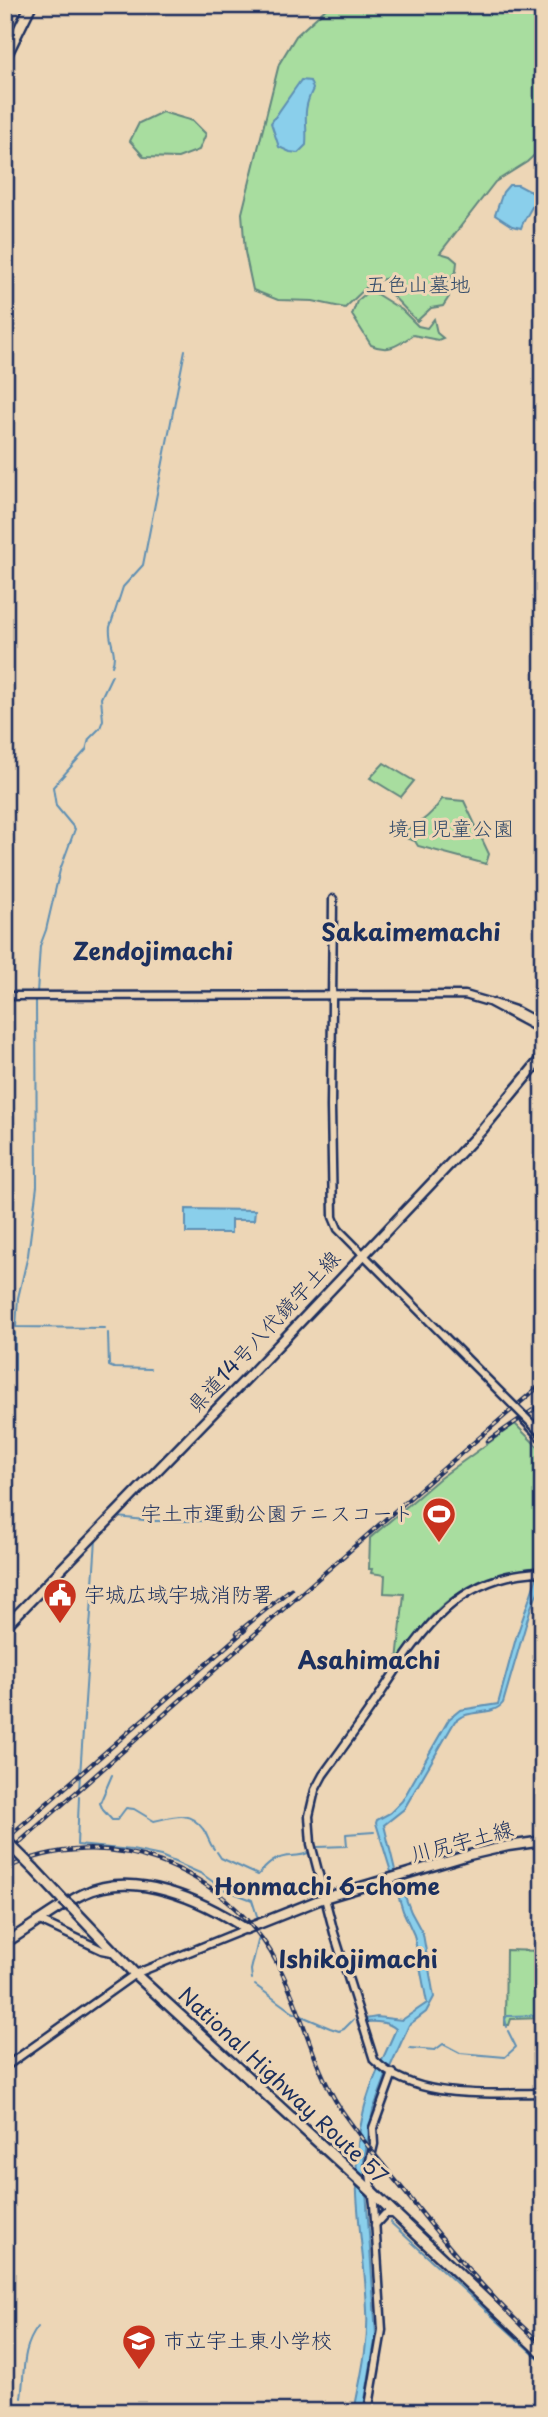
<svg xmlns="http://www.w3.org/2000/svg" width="548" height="2417" font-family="'Playpen Sans','Klee One',sans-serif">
<rect width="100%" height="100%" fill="#edd6b6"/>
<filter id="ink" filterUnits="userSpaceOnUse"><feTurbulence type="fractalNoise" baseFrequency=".0143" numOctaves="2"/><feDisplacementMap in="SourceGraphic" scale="14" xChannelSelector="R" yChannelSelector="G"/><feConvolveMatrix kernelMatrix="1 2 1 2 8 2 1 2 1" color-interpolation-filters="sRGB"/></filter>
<g filter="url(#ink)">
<g fill="#a8dd9f" stroke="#62867e" stroke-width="2">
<polygon points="330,5 543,5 543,147 527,162 495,182 440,253 450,256 457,262 456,271 444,285 449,297 443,306 431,308 417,321 387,290 388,278 372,282 345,308 313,301 278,300 253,290 245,252 242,213 279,64 296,36"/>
<polygon points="162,112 193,121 206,134 199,150 178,158 144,157 130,141 139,123"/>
<path d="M370,290L402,310L418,326L427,328L434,319L437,333L443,338L438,340L413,335C398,345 389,353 371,345L352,315L357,301Z"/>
<polygon points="384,763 414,781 401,797 370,778"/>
<path d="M442,799L464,801L489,854L486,864L418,846L415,841L396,835V832C416,828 431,816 442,799Z"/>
<path d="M515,1424L543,1452V1536L539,1542L540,1566C499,1574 457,1585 429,1619C419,1631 409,1652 397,1661L404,1594L384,1593L385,1575L371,1573L372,1569H369L370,1538L440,1478Z"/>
<polygon points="506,1950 543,1951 543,2018 511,2019 509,2025 505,2025"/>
</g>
<g fill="#8acfeb" stroke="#5e8fb3" stroke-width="2">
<path d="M301,80L310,81L313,89C301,113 308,120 306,145L298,153L290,152L279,147L271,123Z"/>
<path d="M509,185H518L537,195C534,207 525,216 521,228L512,226L495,215L503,192Z"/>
<polygon points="186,1209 255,1210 254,1220 231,1220 231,1233 186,1233"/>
<path d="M543,1538V1582L531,1607L503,1703C492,1717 469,1708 455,1721L404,1809L384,1825L395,1870L411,1912L423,1934L434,1997L426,2012L409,2025L386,2076L373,2110L364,2161L376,2335L363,2412H354C360,2379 369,2345 367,2311C365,2244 347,2182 363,2114C369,2085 384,2057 396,2029C389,2022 375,2021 366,2022L365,2019L377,2017L402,2020L427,2003L414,1935L403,1911L376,1823L377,1820L390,1813L402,1801L449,1719L460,1710L498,1704L516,1638L541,1565L539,1545Z"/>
</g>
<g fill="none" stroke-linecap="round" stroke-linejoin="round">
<g stroke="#5e8fb3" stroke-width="2">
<path d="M112,666C118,652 108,641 110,627L123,587L143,565L185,350"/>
<polyline points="37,993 40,946 46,930 60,870 75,829 56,806 53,787 86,750 89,739 100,728 103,720 101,698 112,675"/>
<polyline points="36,1000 37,1186 28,1255 18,1298 16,1327 105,1328"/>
<polyline points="108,1333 109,1366 114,1368 150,1369"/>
<polyline points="5,1369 11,1370"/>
<polyline points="15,1370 15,1333"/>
<path d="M112,1775L100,1803L103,1810L112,1820H117L126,1808L134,1809L154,1821C174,1817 188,1809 203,1829C208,1835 208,1842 214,1849"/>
<polyline points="79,1790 96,1539 118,1517 152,1521 247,1521"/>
<polyline points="79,1797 77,1845 132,1850 161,1856 202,1874 223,1889 252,1900 258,1919"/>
<polyline points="318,1847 347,1846 346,1834 374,1832"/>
<path d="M217,1852L221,1858L258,1875C268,1864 276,1856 292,1856C299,1855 301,1856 308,1853"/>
<polyline points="252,1979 251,1970 259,1937"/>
<polyline points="255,1985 292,2012 330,2028 339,2031 344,2029 353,2020"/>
<polyline points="507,2027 505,2019 507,2016 543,2015"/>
<polyline points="410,2048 435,2050 443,2044 460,2053 505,2057 516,2047 508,2031"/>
<polyline points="390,2222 543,2363"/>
<path d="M21,2398C25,2372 21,2349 38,2327"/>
<polyline points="198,2411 200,2412"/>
<polyline points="18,2412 20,2403"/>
<polyline points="168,2412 171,2406 194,2411"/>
</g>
<g stroke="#1b2f5e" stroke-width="11">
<g id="minor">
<polyline points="333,899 331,1107 333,1217 338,1229 445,1337"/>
<polyline points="5,996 465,995 489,1002 543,1031"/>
<polyline points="494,1003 515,1010 543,1025"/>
<polyline points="525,1421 543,1440"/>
<path d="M543,1572C457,1573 421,1632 379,1696C361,1723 342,1749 323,1775L315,1790L309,1816L311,1844L334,1933L374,2060C414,2101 491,2093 543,2093"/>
<polyline points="40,1921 102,1950 112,1952"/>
<polyline points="5,2067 135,1974 246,1929"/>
<polyline points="375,2225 385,2214 395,2214"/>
<polyline points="368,2412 382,2330 374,2204 369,2165 374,2144 373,2128 393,2073"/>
</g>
</g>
<g stroke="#1b2f5e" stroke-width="13">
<g id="major">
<polyline points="5,1627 249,1376 482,1130 543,1056"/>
<path d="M5,1943C30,1928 58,1906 83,1894C135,1869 202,1900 246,1929L324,1898L469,1855L508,1846L543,1841"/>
</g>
</g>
<g stroke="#1b2f5e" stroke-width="14">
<g id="highway">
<polyline points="5,58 31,5"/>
<polyline points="34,1869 63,1900"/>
<polyline points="72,1908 135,1974 368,2188 543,2354"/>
</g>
</g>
<use href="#minor" stroke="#edd6b6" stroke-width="6"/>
<use href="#major" stroke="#edd6b6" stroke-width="8"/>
<use href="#highway" stroke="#edd6b6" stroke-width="9"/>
<g stroke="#1b2f5e" stroke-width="4.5">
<g id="rail">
<polyline points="488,1441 543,1403"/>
<polyline points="237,1633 291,1589"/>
<polyline points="5,1840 245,1630"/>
<path d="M5,1855C185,1697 361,1538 543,1383"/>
<path d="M5,1869C106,1820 226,1867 277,1963C303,2010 311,2063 340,2108C360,2138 383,2165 405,2192C450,2249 489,2297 543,2346"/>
</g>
</g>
<use href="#rail" stroke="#edd6b6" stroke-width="2" stroke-dasharray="5" stroke-linecap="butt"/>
<g stroke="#1b2f5e" stroke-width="11" stroke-linecap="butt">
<polyline id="minor-bridge" points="445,1337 543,1435"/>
</g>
<g stroke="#1b2f5e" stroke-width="14" stroke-linecap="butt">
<g id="highway-bridge">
<polyline points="5,1840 34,1869"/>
<polyline points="63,1900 72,1908"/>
</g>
</g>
<use href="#minor-bridge" stroke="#edd6b6" stroke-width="6"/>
<use href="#highway-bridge" stroke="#edd6b6" stroke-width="9"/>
</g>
</g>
<defs>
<g id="stadium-pin" transform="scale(1.75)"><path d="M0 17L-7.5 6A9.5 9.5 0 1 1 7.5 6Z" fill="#c8321e" stroke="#edd6b6"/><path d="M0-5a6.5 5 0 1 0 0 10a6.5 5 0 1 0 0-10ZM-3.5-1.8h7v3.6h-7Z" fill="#fff"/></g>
<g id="civic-pin" transform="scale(1.75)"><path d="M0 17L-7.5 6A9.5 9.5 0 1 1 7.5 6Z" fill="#c8321e" stroke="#edd6b6"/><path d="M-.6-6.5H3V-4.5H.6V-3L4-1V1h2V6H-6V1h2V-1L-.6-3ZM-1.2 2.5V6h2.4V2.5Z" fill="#fff"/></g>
<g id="school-pin" transform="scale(1.75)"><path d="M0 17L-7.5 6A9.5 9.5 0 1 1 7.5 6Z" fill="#c8321e" stroke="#edd6b6"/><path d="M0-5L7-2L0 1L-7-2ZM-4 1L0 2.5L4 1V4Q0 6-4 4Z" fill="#fff"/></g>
</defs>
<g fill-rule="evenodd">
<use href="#stadium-pin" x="439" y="1514"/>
<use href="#civic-pin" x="60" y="1595"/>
<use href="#school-pin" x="139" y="2341"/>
</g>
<g text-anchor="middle" stroke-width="6" stroke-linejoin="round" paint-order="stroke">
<g font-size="21" fill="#304968" stroke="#edd6b6">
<text x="418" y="292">五色山墓地</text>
<text x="451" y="836">境目児童公園</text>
</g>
<g font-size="21" fill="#1b2f5e" stroke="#edd6b6">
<text transform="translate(264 1332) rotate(-47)" y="7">県道14号八代鏡宇土線</text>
<text transform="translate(462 1842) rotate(-15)" y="7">川尻宇土線</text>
<text transform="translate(283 2086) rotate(43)" y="7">National Highway Route 57</text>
</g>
<g font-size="21" fill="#1b2f5e" stroke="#edd6b6" text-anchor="start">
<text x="414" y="1521" text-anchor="end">宇土市運動公園テニスコート</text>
<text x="84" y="1602">宇城広域宇城消防署</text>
<text x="164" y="2348">市立宇土東小学校</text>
</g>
<g font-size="23" font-weight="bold" fill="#1b2f5e" stroke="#edd6b6">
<text x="327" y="1895">Honmachi 6-chome</text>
</g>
<g font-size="24" font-weight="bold" fill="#1b2f5e" stroke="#edd6b6">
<text x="411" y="941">Sakaimemachi</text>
<text x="153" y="960">Zendojimachi</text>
<text x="369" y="1669">Asahimachi</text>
<text x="358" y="1968">Ishikojimachi</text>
</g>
</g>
<rect width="548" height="2417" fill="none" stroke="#edd6b6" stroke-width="28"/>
<rect x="14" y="14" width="520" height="2389" fill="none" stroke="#1b2f5e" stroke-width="2.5" filter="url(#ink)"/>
</svg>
